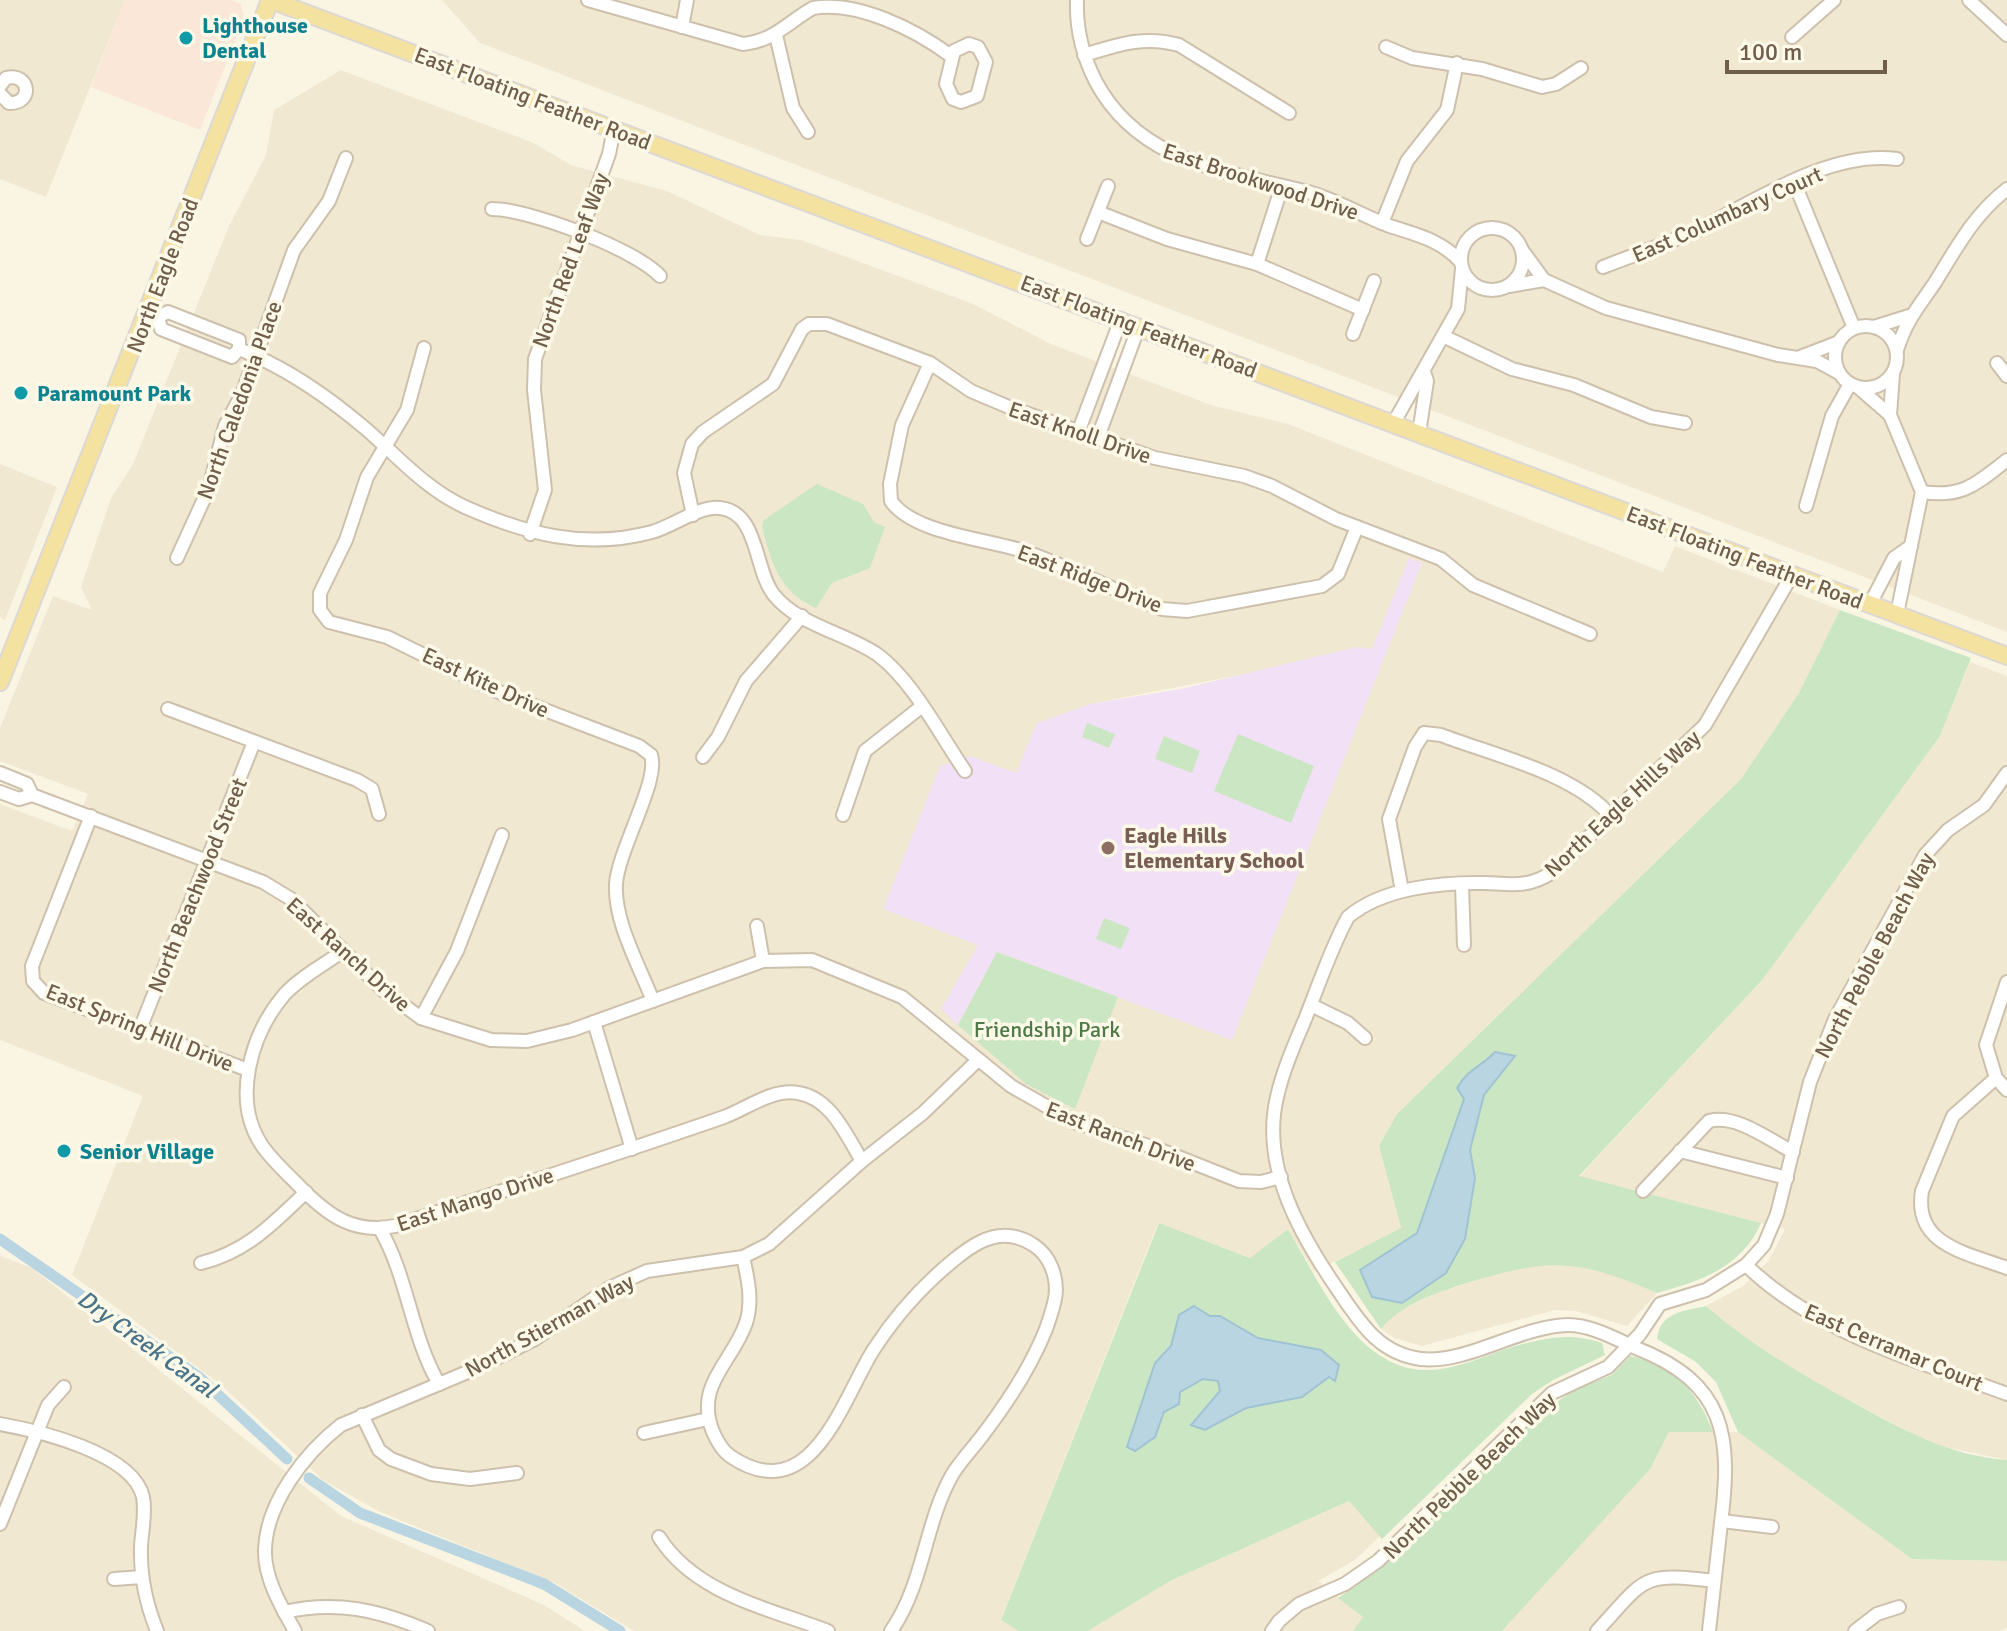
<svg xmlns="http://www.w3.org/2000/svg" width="2007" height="1631" font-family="Signika,sans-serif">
<rect width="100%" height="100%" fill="#faf5e3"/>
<g fill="#f1e8d2" fill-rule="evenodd">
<polygon points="0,0 125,0 46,197 0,179"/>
<polygon points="442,0 2007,0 2007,632 480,43"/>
<path d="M341,70L534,143L571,165L667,191L760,235L801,240L901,277L973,304L1051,344L1211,405L1288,424L1663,572L1675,546L1840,610L1799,693L1741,779L1397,1114L1379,1146L1401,1229L1314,1272L1288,1229L1251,1258L1158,1223L1001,1619L1019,1631H634L555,1583L380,1512L323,1480L220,1384L72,1275L143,1096L0,1040V804L72,831L88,794L0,761V728L53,596L92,610L81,587L111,498L133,464L229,226L266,155L274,110ZM1409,559L1422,563L1232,1040L997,952L941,1009L978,945L970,756L1016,774L1037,723L1090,704L1373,649Z"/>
<polygon points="0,464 57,487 5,620 0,617"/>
<polygon points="1970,662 2007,676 2007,1460 1930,1444 1777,1361 1742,1338 1706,1306 1743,1286 1769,1260 1785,1229 1579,1177 1763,979 1940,736"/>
<polygon points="0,1256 32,1268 341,1516 544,1605 585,1631 0,1631"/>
<polygon points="1566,1265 1605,1270 1657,1293 1627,1326 1576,1311 1555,1310 1422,1346 1394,1338 1381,1329 1395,1312 1434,1294 1521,1266"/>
<polygon points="1669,1432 1738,1432 1912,1559 2007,1561 2007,1628 1999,1631 1502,1631 1649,1469"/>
<polygon points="1349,1501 1380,1536 1355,1560 1318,1581 1364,1618 1353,1631 1088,1631 1170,1581"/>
</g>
<polygon fill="#fae7d7" points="125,0 232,0 241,4 244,18 200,130 91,87"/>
<polygon fill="#f2e0f6" points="1409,558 1422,563 1232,1040 997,952 958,1025 941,1009 978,945 883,909 940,766 970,756 1016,773 1037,723 1090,704 1181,689 1357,647 1372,649"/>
<g fill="#cbe6c3">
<path d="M817,484L863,504L874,522L885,527L870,568L832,583L816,608C779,592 771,562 762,526L764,520Z"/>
<path d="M1840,610L1971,658L1940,736L1763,979L1579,1176L1761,1223C1742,1267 1701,1281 1657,1293C1574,1257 1547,1258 1461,1285C1431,1295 1402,1304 1381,1329L1335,1262L1401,1228L1379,1146L1397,1114L1741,779L1799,693Z"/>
<polygon points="1087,723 1115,734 1109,748 1082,737"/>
<polygon points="1238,734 1314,766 1291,823 1214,791"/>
<polygon points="1164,736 1200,751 1192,773 1155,759"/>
<polygon points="1104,918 1130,928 1121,949 1096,939"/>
<polygon points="997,952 1118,997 1075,1109 1026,1084 958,1025"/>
<path d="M1159,1223L1250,1258L1288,1229C1319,1281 1357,1372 1429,1370C1455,1370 1487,1355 1512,1347C1546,1338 1568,1332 1602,1343L1605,1355L1553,1380L1532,1394L1382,1539L1349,1501L1170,1581L1088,1631H1019L1001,1620Z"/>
<path d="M1706,1306C1752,1346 1801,1374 1854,1403C1903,1430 1950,1456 2007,1460V1561L1912,1559L1738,1432L1716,1382L1696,1362L1657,1339C1660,1312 1684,1311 1706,1306Z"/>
<path d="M1630,1356C1673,1364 1698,1392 1713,1432H1669L1650,1469L1502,1631H1353L1363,1617L1338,1598L1378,1570L1550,1407L1572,1391L1612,1375Z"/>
</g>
<g fill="#b9d5e2" stroke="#a0c3d3" stroke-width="2">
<path d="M1495,1052L1515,1056L1484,1095L1470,1150L1475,1178L1465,1239L1446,1273L1402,1303L1372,1297L1360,1270L1417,1233L1464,1099L1457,1088C1470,1067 1480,1068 1495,1052Z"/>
<polygon points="1194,1306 1210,1316 1220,1316 1258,1338 1321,1350 1339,1365 1335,1381 1329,1377 1302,1397 1246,1408 1205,1430 1191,1425 1220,1391 1218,1381 1203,1379 1180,1392 1179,1404 1164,1412 1155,1437 1135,1451 1127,1447 1155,1363 1171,1346 1179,1315"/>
</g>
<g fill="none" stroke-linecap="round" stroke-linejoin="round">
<g stroke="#b9d5e2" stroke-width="11">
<polyline points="0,1239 199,1377 287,1459"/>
<polyline points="309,1478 360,1513 544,1584 620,1631"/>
</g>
<g stroke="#cdc0ad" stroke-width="16">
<g id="minor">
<path d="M588,0L743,44C774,41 788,22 813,8C857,0 916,30 951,56"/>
<path d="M1077,0C1076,28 1083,57 1096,82C1140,164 1227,171 1308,192C1335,199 1361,215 1387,225C1416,235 1440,239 1461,262"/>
<polyline points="1969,0 2007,35"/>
<polyline points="682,27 687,0"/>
<polyline points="776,35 793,108 808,132"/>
<polyline points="1792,37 1834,0"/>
<polygon points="969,44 978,47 986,62 977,96 961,102 953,99 946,84 954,51"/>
<polyline points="1386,47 1412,58 1482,69 1542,87 1556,84 1581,68"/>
<path d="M1084,55C1117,45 1144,35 1179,45L1289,113"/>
<path d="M0,86L6,78C30,72 34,104 9,103L0,94"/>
<polyline points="1794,182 1854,328"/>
<path d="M492,209C529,209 635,249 660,276"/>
<polyline points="1098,212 1167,239 1257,264 1363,310"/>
<polyline points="1382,223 1407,161 1447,110 1457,63"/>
<circle cx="1492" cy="259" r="31"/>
<polyline points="1087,239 1108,186"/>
<polyline points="1522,250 1544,280 1606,308 1778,355 1817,361 1839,373"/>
<polyline points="1257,264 1282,186"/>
<path d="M1603,267C1636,254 1670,243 1701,228C1758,199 1832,150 1897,159"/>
<polyline points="1509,286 1544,280"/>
<polygon points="168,312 239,340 239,349 232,357 161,329 158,317"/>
<circle cx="1866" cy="357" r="31"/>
<polyline points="1874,327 1909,316"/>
<polyline points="1353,334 1374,281"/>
<polyline points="1443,336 1512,369 1574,385 1651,417 1685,423"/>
<path d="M424,348L407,410L367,477L346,540L320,593V610L329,622L387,637L503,694L639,746L651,755C660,780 618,850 616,884C614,922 639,965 653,1001"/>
<path d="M239,349C287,368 327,396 366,429C398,457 426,489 465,507C526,534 585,550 652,532C674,526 698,506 720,508C759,512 754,570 774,595C799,626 847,633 878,655C913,681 940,735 965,771"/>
<path d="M1897,350C1907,318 1919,307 1936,281C1958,245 1974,215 2007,189"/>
<polyline points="1800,357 1839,342"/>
<path d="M930,363L902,425L890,484L891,501C913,533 985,539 1020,550C1069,566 1114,591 1162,609L1187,611L1322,586L1338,574L1357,527"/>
<polyline points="1997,363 2007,376"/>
<polyline points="1893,374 1890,415 1922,492 1897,614"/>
<polyline points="1859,388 1890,415"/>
<polyline points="1393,424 1458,309 1462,269"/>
<polyline points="1079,430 1121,319"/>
<polyline points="1419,433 1427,381 1424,372"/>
<polyline points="1098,437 1139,326"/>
<path d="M1922,492C1963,498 1976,484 2007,460"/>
<polyline points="1806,506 1832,416 1850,384"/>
<polyline points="693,515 684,473 692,444 703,432 773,384 802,329 809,324 827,324 930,363 971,391 1011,408 1155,458 1244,476 1272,486 1336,519 1441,559 1473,585 1590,634"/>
<polyline points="530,534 545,490 534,390 535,359 609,154 614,129"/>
<polyline points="177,558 209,488 225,426 242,394 294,250 329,201 346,158"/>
<polyline points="1870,604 1894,558 1911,546"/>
<polyline points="168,709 357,780 372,789 379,814"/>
<polyline points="703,757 718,737 746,681 802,616"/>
<polyline points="0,773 27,784 32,795"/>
<polyline points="0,792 19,799 32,795 263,882 291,899 383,990 421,1018 491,1040 527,1041 572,1030 763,961 812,960 902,997 1011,1086 1074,1122 1158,1149 1239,1181 1261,1182 1281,1177"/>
<polyline points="843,815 865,751 921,707"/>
<polyline points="91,816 32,966 33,981 44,993 248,1070"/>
<polyline points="1462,885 1464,945"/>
<path d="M1402,891L1389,819L1415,747L1424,733L1441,735C1496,756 1574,773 1612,817"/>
<polyline points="757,926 763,961"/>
<path d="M343,951C325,964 299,978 284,995C251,1034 232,1099 261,1144C272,1161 289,1175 303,1190C330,1217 355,1234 395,1226C505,1190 615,1155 724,1117C746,1109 773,1088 798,1093C831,1098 846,1135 862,1161"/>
<path d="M2007,982L1986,1045L1996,1078L1953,1116L1922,1191C1913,1245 1967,1253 2007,1268"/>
<polyline points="1311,1005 1348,1023 1365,1038"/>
<polyline points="421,1018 457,951 502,835"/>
<polyline points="594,1022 632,1149"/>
<polyline points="140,1029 254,742"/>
<polyline points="1996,1078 2007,1090"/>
<polyline points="1680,1151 1787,1178"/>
<path d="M1643,1191L1709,1121C1737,1114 1769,1140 1793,1152"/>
<path d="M380,1229C408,1277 411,1336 439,1384"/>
<path d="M743,1257C748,1279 753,1301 746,1323C732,1363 694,1385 713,1432C717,1441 723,1451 730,1456C812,1512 843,1397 874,1349C896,1315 923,1285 955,1259C970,1247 988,1234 1009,1236C1027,1238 1044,1249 1051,1266C1061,1289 1054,1306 1046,1329C1031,1367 1010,1399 985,1432C975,1446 961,1460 952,1475C924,1525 924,1584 891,1631"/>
<path d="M201,1263C246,1252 273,1224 306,1192"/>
<path d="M1746,1265C1817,1334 1917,1360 2007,1394"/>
<polyline points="362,1415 379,1450 391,1459 431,1474 470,1479 517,1473"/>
<path d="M0,1424C39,1431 133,1453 143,1497C146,1513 142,1530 141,1546C140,1576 146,1604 157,1631"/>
<polyline points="644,1433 708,1419"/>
<polyline points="1722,1521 1772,1527"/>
<polyline points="0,1524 48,1405 64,1387"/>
<path d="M659,1537C695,1594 768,1608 828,1631"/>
<polyline points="114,1579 142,1577"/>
<path d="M284,1612C336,1600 379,1610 428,1631"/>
<path d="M295,1631C282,1608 264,1578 265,1550C266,1503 305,1453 341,1425L470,1371L535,1339L609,1288L647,1271L743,1257L769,1244L862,1161L923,1113L978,1060"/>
<polyline points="1272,1631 1279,1621 1299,1604 1345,1584 1378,1561 1552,1393 1608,1367 1640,1334 1660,1304 1706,1290 1746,1265 1764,1245 1777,1214 1810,1082 1835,1019 1925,855 1948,830 1984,805 2007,773"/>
<path d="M1597,1631C1646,1578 1640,1572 1714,1581"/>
<path d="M1709,1631C1713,1595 1717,1559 1721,1523C1732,1436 1726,1383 1636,1348C1616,1339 1591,1325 1568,1325C1520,1326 1467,1364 1421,1359C1380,1354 1361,1324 1340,1293C1302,1238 1260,1167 1277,1097C1283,1070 1295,1043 1306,1017C1319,984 1331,948 1348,917C1382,888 1441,882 1485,883C1511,884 1528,888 1551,873L1705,725L1792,575"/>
<polyline points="1855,1631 1877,1614 1899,1607"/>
</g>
</g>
<g stroke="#ddd8d4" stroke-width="20">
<g id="major">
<polyline points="271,0 2007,656"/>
<polyline points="0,682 270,0"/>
</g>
</g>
<use href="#minor" stroke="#fff" stroke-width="12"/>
<use href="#major" stroke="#f4e2a0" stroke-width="16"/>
</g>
<g fill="#0f9aa8" stroke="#fdf9e9" stroke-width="3">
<circle cx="186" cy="38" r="8"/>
<circle cx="21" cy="393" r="8"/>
<circle cx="64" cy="1151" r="8"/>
</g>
<circle fill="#8d6e63" stroke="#fdf9e9" stroke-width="3" cx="1108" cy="848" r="8"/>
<g text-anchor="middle" stroke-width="7" stroke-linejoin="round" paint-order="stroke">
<g font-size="22" font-weight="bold" fill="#0d838f" stroke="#fdf9e9" text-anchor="start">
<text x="202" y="33">Lighthouse<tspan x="202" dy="25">Dental</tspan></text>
<text x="37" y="401">Paramount Park</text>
<text x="80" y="1159">Senior Village</text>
</g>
<g font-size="22" fill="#705e4b" stroke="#fdf9e9">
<text transform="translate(533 98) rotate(21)" y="8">East Floating Feather Road</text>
<text transform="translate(1261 181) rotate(18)" y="8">East Brookwood Drive</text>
<text transform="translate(1727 214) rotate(-24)" y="8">East Columbary Court</text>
<text transform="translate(570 260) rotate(-70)" y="8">North Red Leaf Way</text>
<text transform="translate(162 275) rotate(-69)" y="8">North Eagle Road</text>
<text transform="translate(1139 326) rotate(21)" y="8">East Floating Feather Road</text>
<text transform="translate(239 400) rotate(-70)" y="8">North Caledonia Place</text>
<text transform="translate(1080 432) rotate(19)" y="8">East Knoll Drive</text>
<text transform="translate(1745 557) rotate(21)" y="8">East Floating Feather Road</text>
<text transform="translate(1090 578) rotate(21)" y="8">East Ridge Drive</text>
<text transform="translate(486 682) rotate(25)" y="8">East Kite Drive</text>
<text transform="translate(1622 803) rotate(-43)" y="8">North Eagle Hills Way</text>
<text transform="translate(197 885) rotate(-68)" y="8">North Beachwood Street</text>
<text transform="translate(349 954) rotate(42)" y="8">East Ranch Drive</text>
<text transform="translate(1874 955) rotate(-62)" y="8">North Pebble Beach Way</text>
<text transform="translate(140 1027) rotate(22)" y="8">East Spring Hill Drive</text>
<text transform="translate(1121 1136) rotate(21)" y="8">East Ranch Drive</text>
<text transform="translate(475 1199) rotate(-18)" y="8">East Mango Drive</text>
<text transform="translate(549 1325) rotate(-29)" y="8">North Stierman Way</text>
<text transform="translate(1894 1347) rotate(23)" y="8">East Cerramar Court</text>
<text transform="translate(1469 1475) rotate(-44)" y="8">North Pebble Beach Way</text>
</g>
<g font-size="22" font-weight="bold" fill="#785e54" stroke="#fdf9e9" text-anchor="start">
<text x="1124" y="843">Eagle Hills<tspan x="1124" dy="25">Elementary School</tspan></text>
</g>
<g font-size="22" fill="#4e7a47" stroke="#fdf9e9">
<text x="1047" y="1037">Friendship Park</text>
</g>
<g font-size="24" font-style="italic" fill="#4a7489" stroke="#fdf9e9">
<text transform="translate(147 1344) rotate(36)" y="8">Dry Creek Canal</text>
</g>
</g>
<path d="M1727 60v12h158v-12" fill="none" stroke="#705e4b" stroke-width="4"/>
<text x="1739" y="60" font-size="24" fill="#705e4b" stroke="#fdf9e9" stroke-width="6" paint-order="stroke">100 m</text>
</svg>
